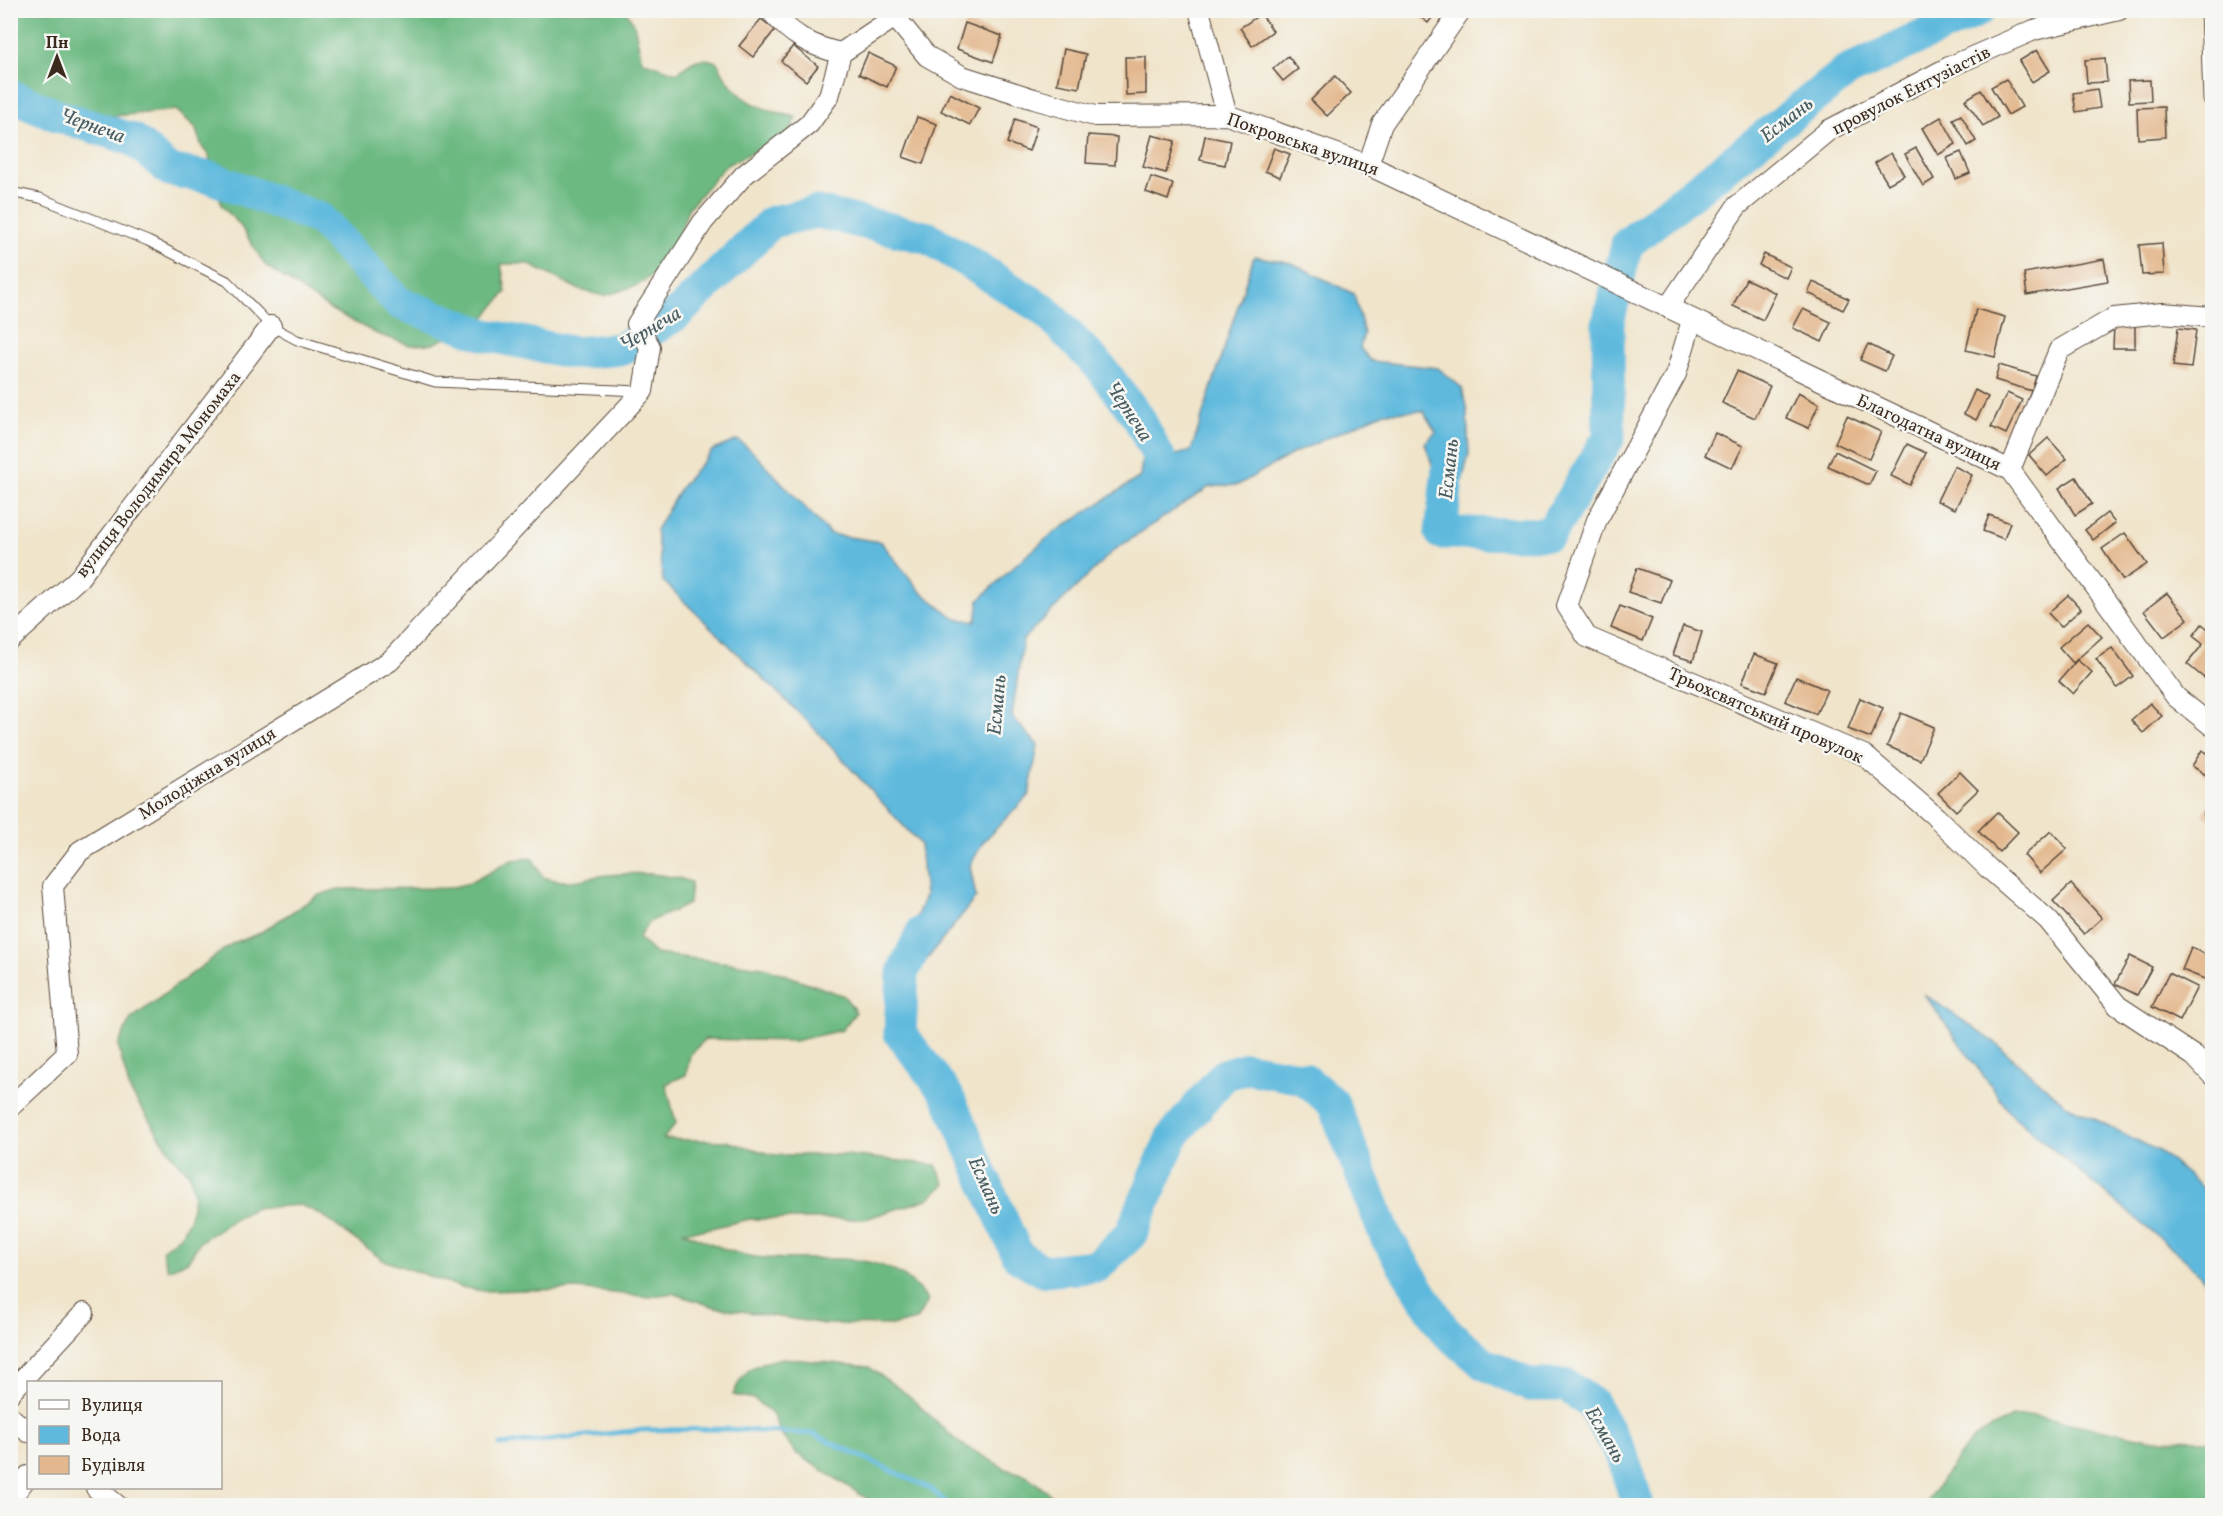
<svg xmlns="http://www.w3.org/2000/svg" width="2223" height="1516" font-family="Vollkorn,serif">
<rect width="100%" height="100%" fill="#f6f6f2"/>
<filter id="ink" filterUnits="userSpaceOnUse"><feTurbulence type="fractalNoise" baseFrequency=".0167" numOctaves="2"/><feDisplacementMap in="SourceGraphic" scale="12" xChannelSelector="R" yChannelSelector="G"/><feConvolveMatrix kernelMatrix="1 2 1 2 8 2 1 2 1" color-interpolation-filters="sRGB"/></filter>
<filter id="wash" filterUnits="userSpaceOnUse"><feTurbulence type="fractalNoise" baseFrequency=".008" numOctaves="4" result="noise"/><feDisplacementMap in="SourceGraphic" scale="24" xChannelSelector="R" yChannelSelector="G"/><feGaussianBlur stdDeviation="1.35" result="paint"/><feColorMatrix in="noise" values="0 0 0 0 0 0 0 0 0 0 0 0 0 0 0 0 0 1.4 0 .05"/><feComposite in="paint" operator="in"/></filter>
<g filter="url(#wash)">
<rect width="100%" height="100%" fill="#f0e4ca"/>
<g fill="#6cb982" stroke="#547250" stroke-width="1.5">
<path d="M10,11H626L634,24L642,61L677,73C691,62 699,55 717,62C736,100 756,109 796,117L790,133L725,166L688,209L677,242L657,272L638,285L604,296L580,290L528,264H501L506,292L482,321L433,344L410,345L377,334L330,309L265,265L240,225L222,206L209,156L202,147L195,127L176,110L53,122L11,80Z"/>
<path d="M532,858L543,877C571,886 580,878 607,875C635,872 666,873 691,882L689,904L649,922L638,938L656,954L764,967L844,996L856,1012L842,1030L794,1041L705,1039L690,1055L686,1075L666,1084L676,1123L663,1139L726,1141L774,1155H847L936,1165L945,1184L928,1199L865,1219H750L702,1230L682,1231C702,1239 734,1255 755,1257C816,1265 888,1241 928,1301L916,1320L895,1325L825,1324L715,1307L672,1293L650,1297L578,1289L484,1291L460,1287L383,1260L320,1214L300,1205L256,1208L237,1217L200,1242L188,1261L168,1270L162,1250L181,1235L190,1217L194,1196L190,1174L175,1159L130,1091L118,1046L130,1020L233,943L258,934L317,896L338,889L449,888L470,883L512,860Z"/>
<path d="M783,1358L869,1367L908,1395L958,1442L1006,1469L1026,1475L1063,1505H877L797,1454L782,1436L772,1414L754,1399L733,1395C744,1367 754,1364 783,1358Z"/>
<polygon points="2035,1416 2149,1439 2212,1440 2212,1505 1923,1505 1974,1437 2012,1417"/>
</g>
<g fill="#5fb9dd" stroke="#4d727e" stroke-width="1.5">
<polygon points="1254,256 1292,263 1354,294 1364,333 1360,348 1371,361 1438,368 1462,388 1467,412 1469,454 1462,482 1443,514 1439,486 1425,443 1436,432 1423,411 1385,412 1294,453 1238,485 1209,487 1114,550 1023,639 1012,717 1038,745 1029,795 983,842 970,866 976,897 918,971 903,972 907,940 925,896 920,844 810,724 663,581 656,530 681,487 713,450 738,440 753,452 830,534 881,542 920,591 956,619 976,621 979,600 1014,566 1052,534 1140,477 1143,449 1161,459 1191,451"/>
<polygon points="1924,994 1993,1041 2065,1104 2160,1152 2212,1196 2212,1289 2189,1263 2011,1114"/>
</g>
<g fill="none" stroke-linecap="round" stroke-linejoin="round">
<polyline stroke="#5fb9dd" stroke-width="5" points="500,1445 643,1430 727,1429 813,1434 931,1489 950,1506"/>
<g stroke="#5fb9dd" stroke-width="33">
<polyline points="10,95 58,116 134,140 169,170 212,178 320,219 399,303 485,335 575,353 622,349 677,314 772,222 817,212 929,238 1043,309 1101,368 1138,417 1174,487"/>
<polyline points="1448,469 1441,533 1550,534 1609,437 1608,323 1627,244 1846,72 1979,10"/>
<polyline points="922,932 903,972 900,1033 947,1095 1018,1256 1043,1271 1097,1266 1131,1234 1172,1137 1224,1075 1247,1068 1303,1078 1333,1103 1386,1237 1445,1331 1485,1364 1529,1385 1565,1385 1593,1404 1623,1458 1638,1506"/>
</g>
</g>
<g id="blocks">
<g fill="#e3b88e">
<polygon points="1412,10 1438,10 1428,23"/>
<polygon points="1261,14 1273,31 1252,46 1240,28"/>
<polygon points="761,19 775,30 753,57 739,46"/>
<polygon points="965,23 1002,36 993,62 957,49"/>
<polygon points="793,46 818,66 806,81 781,61"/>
<polygon points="1064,49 1086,54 1079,88 1057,84"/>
<polygon points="2037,50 2050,71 2032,82 2019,61"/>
<polygon points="868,53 896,66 887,87 859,74"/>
<polygon points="1288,56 1298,69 1283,81 1273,69"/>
<polygon points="1125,57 1146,57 1146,94 1126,95"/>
<polygon points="2105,58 2107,82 2087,83 2085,60"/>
<polygon points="1335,76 1351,93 1327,116 1311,100"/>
<polygon points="2006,79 2022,107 2008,115 1991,87"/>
<polygon points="2150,80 2151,101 2129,102 2128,81"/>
<polygon points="2097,89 2100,108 2076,112 2073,93"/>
<polygon points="1981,90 1998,117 1983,126 1965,100"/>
<polygon points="950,93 979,108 970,125 941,111"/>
<polygon points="2164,107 2165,137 2138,139 2137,108"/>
<polygon points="1961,115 1976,141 1968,146 1953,119"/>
<polygon points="917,117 937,124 923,164 903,157"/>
<polygon points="1941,117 1956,144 1938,155 1922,128"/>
<polygon points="1015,119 1037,127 1029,151 1007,143"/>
<polygon points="1088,135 1117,137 1115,165 1086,163"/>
<polygon points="1152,135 1175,141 1166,173 1143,167"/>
<polygon points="1205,136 1230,141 1225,165 1200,160"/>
<polygon points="1274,148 1290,154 1280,177 1265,171"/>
<polygon points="1916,148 1934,179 1923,186 1905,154"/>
<polygon points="1961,152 1970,173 1956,179 1947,158"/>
<polygon points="1891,153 1904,175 1888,184 1875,163"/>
<polygon points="1151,177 1173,184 1168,200 1146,192"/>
<polygon points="2162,243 2164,274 2142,275 2139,245"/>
<polygon points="1764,254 1791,267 1786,278 1759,265"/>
<polygon points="2104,259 2108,281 2027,295 2024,273"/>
<polygon points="1746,279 1776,293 1763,320 1733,306"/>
<polygon points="1813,282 1849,299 1843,310 1808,293"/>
<polygon points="1803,309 1831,322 1822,342 1793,328"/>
<polygon points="1976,309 2005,317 1995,357 1966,350"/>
<polygon points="2114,325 2135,325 2135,348 2113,348"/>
<polygon points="2178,328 2196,330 2191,368 2173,366"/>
<polygon points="1868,344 1892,356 1885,371 1860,360"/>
<polygon points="1999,365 2036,376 2032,391 1995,380"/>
<polygon points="1737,371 1770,386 1755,418 1722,403"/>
<polygon points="1975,390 1988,397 1976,420 1964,414"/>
<polygon points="1798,393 1819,404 1808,428 1786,418"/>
<polygon points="2007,393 2022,400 2006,434 1991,427"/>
<polygon points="1847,416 1881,432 1869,459 1835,443"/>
<polygon points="1715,433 1743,446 1732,468 1705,455"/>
<polygon points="2048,438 2067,459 2047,476 2029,455"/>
<polygon points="1907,444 1926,453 1910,485 1891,476"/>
<polygon points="1835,451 1876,471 1869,485 1828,466"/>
<polygon points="1954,466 1972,475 1955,509 1937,501"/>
<polygon points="2076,477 2092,504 2075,515 2059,488"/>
<polygon points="2107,513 2115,523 2093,540 2085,530"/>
<polygon points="1989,515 2010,523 2004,539 1983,531"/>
<polygon points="2125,533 2147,564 2123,580 2102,549"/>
<polygon points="1637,568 1670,580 1661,603 1628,592"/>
<polygon points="2167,593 2188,619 2164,637 2144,611"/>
<polygon points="2068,595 2081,609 2061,627 2048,613"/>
<polygon points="1620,606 1652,619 1643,641 1611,628"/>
<polygon points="2088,622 2102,637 2073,663 2059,647"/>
<polygon points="2202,624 2212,632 2212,667 2204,678 2187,664 2203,644 2193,636"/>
<polygon points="1683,626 1702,632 1693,661 1673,655"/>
<polygon points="2112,648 2133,676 2117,688 2096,659"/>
<polygon points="1754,654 1778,663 1766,692 1742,683"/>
<polygon points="2077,660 2092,672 2073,694 2059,681"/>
<polygon points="1796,677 1827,690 1816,714 1785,701"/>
<polygon points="1860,698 1883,708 1871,738 1848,729"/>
<polygon points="2150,703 2162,716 2143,733 2131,720"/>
<polygon points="1901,713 1934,727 1920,760 1887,746"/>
<polygon points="2202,750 2212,756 2212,779 2192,766"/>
<polygon points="1960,772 1978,790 1956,811 1938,793"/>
<polygon points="2212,798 2212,821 2203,815"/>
<polygon points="1997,812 2018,832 1999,852 1978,831"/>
<polygon points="2051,831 2067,849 2040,873 2024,855"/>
<polygon points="2071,884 2102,918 2084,934 2053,901"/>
<polygon points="2191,948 2212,957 2212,982 2182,970"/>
<polygon points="2130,956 2152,967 2137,995 2115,984"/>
<polygon points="2169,973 2197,987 2180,1021 2152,1007"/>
</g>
</g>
</g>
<g filter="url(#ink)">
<use href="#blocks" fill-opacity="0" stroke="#564638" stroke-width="1.5"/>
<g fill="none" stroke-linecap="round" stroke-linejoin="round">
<g stroke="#564638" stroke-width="11">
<g id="lane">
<polyline points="2205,10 2208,100 2212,100"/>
<polyline points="10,192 40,198 148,241 227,281 271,326 297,340 435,382 640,391"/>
</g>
</g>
<g stroke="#564638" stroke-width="22">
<g id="street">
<path d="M770,10C790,34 811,47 841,53"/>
<polyline points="895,10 895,17 927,56 962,76 1034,99 1095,116 1227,115 1368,165 2010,470 2176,697 2212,726"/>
<polyline points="1199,10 1227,115"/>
<polyline points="1368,165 1382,124 1461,10"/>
<polyline points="1668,307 1737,206 1829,130 1949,67 2034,30 2119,10"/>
<polyline points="1692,320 1676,374 1597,520 1567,606 1587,637 1864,755 1936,817 1988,868 2048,920 2118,1006 2194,1056 2212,1075"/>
<polyline points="2010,470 2059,350 2114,318 2162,313 2212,317"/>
<polyline points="10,640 79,578 271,326"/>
<polyline points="10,1107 67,1054 53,886 80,851 390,661 643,391 650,347 637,324 703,222 744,175 809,124 829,96 841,53 895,17"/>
<polyline points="10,1393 84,1313"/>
<polyline points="10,1417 28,1432"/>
<polyline points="96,1488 118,1506"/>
<polyline points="10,1499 28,1476"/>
</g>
</g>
<use href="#lane" stroke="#fff" stroke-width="9"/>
<use href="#street" stroke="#fff" stroke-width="20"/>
</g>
</g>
<g text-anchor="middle" stroke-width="5" stroke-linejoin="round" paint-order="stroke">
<g font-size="18" fill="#3b2a1e" stroke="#f6f6f2">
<text transform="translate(1911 90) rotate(-27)" y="6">провулок Ентузіастів</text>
<text transform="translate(1303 144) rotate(19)" y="6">Покровська вулиця</text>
<text transform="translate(1929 432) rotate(25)" y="6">Благодатна вулиця</text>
<text transform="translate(158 474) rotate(-52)" y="6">вулиця Володимира Мономаха</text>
<text transform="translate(1766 715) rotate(24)" y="6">Трьохсвятський провулок</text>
<text transform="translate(207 773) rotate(-32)" y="6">Молодіжна вулиця</text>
</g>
<g font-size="20" font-style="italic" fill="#485c61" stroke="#f6f6f2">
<text transform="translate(1786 119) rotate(-38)" y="7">Есмань</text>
<text transform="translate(93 125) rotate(20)" y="7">Чернеча</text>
<text transform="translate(650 328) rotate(-31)" y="7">Чернеча</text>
<text transform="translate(1130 411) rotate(57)" y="7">Чернеча</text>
<text transform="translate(1448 469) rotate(-84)" y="7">Есмань</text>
<text transform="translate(996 705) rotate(-85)" y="7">Есмань</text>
<text transform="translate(987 1185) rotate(66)" y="7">Есмань</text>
<text transform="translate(1606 1434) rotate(60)" y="7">Есмань</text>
</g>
</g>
<rect width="2223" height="1516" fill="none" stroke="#f6f6f2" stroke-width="36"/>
<rect x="27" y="1381" width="195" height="108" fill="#f6f6f2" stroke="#aba49d" stroke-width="1.5"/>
<rect x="39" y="1400" width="30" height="9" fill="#ffffff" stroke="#aba49d" stroke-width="1.5"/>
<text x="81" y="1411" font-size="18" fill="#3b2a1e">Вулиця</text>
<rect x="39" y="1426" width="30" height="18" fill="#5fb9dd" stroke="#aba49d" stroke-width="1.5"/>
<text x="81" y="1441" font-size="18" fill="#3b2a1e">Вода</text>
<rect x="39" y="1456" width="30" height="18" fill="#e3b88e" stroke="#aba49d" stroke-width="1.5"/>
<text x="81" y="1471" font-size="18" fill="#3b2a1e">Будівля</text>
<g transform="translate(57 57)" stroke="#f6f6f2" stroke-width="4.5" paint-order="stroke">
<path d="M0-4.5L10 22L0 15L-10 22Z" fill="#3b2a1e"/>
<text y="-9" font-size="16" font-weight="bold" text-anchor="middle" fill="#3b2a1e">Пн</text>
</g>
</svg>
